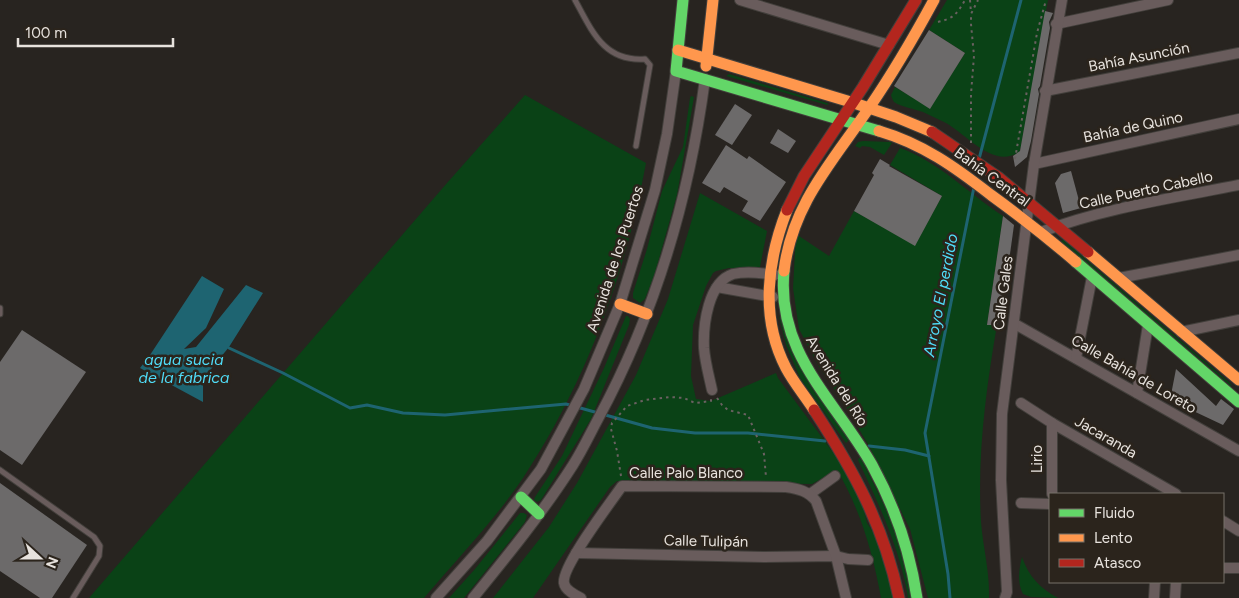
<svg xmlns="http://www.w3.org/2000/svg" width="1239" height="598" font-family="Figtree,sans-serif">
<rect width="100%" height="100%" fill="#282420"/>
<g fill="#0a4216">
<path d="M947,0H1048L1020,151C994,171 966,133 944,122C937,119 930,115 923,112C915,109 901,107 894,102C892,99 892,98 891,95L895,87L930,108L965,53L929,30Z"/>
<polygon points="729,74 827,103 829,104 827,105 726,76"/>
<path d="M525,95L646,163C626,274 585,384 523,478C494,521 457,559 424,598H89L447,183Z"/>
<polygon points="691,96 694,97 677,195 655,273 645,299 640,303 633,298 633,293 647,249 662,191 683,147 690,98"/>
<polygon points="863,141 890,142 892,143 884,155 870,147 862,146 860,148 855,146 858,142"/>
<path d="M900,148C939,162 969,194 1003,216L987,325H997C986,389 977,456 981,522C983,547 990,573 989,598H928L910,529L869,446L843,402L818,365L799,329L793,288L796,234L829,256L854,211L915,245L942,196L890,165Z"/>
<path d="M700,193L767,231L760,267L754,270L729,268L716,271L713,273L706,286L693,325L691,376L696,399L711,401L776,373L778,378L858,486L867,523L881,544L894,598H881C873,553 860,509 837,470L812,484L617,481L610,487L533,598H493L549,527L577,483L636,375L668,299Z"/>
<polygon points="1063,240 1230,383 1232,387 1061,241"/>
<polygon points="626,316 628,316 630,319 629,325 591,419 541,500 537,502 534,500 535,497 562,456 604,368"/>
<polygon points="779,316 849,440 846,443 800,378 786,345"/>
<path d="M859,458H861L897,531L912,598H908C900,548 879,505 858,460Z"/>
<polygon points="520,513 524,513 527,515 525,522 464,598 449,598 475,569"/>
<path d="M1022,557C1029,577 1040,588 1058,598L1031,597L1023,594C1017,583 1019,569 1022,557Z"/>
</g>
<polygon fill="#1e6471" points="202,276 224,289 206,328 184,349 196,347 246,285 263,293 229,347 203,379 203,402 140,368 150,355"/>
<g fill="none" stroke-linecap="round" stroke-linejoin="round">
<g stroke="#1e6471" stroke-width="3">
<polyline points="979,159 1021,0"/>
<polyline points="229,348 283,373 350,408 367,405 403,413 445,415 566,404 652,428 695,433 748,433 825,441"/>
<polyline points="869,446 905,450 929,456"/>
<polyline points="950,598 948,574 925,433 974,187"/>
</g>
</g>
<g fill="#6c6a6a">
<polygon points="1045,11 1053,13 1049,22 1050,28 1040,86 1038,89 1039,94 1031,141 1027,157 1015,167 1013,156 1020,151"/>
<polygon points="929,30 965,53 930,109 894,86"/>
<polygon points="735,104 752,115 732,145 715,135"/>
<polygon points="778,129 796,141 788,153 770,143"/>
<polygon points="726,145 747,159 749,156 786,182 760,221 742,211 748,201 724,187 720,193 702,183"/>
<polygon points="880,159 890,165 889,166 942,196 915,246 854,211 874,175 872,173"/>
<polygon points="1071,171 1081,208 1063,213 1055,183 1061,174"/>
<polygon points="1003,216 1014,225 1010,254 997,325 987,325"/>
<polygon points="22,330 86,372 22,465 0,450 0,362"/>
<polygon points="1176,369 1216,406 1221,399 1234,409 1223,425 1170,400"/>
<polygon points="0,483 87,545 52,598 40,598 0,571"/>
</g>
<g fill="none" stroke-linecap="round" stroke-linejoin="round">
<g stroke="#423f3b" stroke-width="7">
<g id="lane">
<path d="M575,0C592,31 604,62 645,59L650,65L636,146"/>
<polyline points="0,308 0,314"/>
<polyline points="0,470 94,537 100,546 99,556 73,598"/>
</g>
</g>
<g stroke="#423f3b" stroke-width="12">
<g id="street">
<polyline points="740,0 889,45"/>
<polyline points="1056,24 1168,0"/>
<polyline points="1045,91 1239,53"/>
<polyline points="1034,164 1239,119"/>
<path d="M1041,232C1104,208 1173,198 1239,185"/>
<polyline points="1119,278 1239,255"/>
<polyline points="717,287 773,297"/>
<polyline points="1015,324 1239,451"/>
<polyline points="1181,332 1239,320"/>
<polyline points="1076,358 1092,277"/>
<path d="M712,390C709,376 705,362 704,348C703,325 708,282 733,274C746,271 763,273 775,275"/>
<polyline points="1137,393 1148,325"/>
<polyline points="1021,403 1052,423 1176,494"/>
<polyline points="810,494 835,476"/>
<polyline points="1052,494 1052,423"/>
<polyline points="1021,503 1050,504"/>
<polyline points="1223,521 1239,531"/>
<polyline points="576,553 764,557 836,556 848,559 868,560"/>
<polyline points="1223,568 1239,568"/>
<polyline points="436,598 487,541 541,469 584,389 620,304 655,190 667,134 676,71"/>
<path d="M473,598C508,555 543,512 573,465C582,451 590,434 598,419C656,312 689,199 705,79"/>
<path d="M581,598C575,595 565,590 564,583C561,567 611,502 622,486L786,487C799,489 808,491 816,501L836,556L846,598"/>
<polyline points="1005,598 1007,592 1001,480 1002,414 1034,164 1062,0"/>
<polyline points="1154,598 1155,582"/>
<polyline points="1175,598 1176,582"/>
</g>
</g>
<g stroke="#423f3b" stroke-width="13">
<g id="fast">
<polyline points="683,0 676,71 879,131"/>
<polyline points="1076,262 1239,402"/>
<path d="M784,271C776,353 835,400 872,465C895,507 910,551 917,598"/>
<polyline points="521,497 539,514"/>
</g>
</g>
<g stroke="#423f3b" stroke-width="13">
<g id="slow">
<polyline points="678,50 854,103 896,117 932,132"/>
<polyline points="706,66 713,0"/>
<path d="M879,131C923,144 955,167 991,195C1020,216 1048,238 1076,262"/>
<path d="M787,210C767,261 760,318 786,368C794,383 805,396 814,410"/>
<polyline points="1088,252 1239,380"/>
<path d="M784,271C792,204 833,161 869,108C893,73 914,37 934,0"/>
<polyline points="620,304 647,314"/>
</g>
</g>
<g stroke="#423f3b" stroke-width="13">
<g id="jam">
<polyline points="932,132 998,177 1088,252"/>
<polyline points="787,210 804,176 863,87 916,0"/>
<path d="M814,410C854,471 884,526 899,598"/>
</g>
</g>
<g stroke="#6a6161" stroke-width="2" stroke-dasharray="2.5 4" stroke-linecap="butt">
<polyline points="970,0 971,13"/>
<path d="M938,22C954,18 957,14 965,0"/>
<polyline points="971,143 971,94 974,56 971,24 971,14 978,0"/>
<polyline points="1015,159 1037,33 1046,0"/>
<polyline points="717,398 722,405 728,410 748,415 764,454 766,477"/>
<polyline points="621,476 617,451 611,429 612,423 627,406 645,400 670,397 684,398 695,403 711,401 711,399"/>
</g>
<use href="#lane" stroke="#695c5c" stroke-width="5"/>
<use href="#street" stroke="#695c5c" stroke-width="10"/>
<use href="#fast" stroke="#63d668" stroke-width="11"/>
<use href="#slow" stroke="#ff974d" stroke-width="11"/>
<use href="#jam" stroke="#b3261e" stroke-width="11"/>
</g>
<g text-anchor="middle" stroke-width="5" stroke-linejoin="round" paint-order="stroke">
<g font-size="15" fill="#e7e2dd" stroke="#2b241c">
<text transform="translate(1139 57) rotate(-11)" y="5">Bahía Asunción</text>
<text transform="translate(1133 127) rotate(-12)" y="5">Bahía de Quino</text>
<text transform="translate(992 177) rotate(36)" y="5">Bahía Central</text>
<text transform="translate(1146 190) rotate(-12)" y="5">Calle Puerto Cabello</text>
<text transform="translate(615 259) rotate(-72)" y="5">Avenida de los Puertos</text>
<text transform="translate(1003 293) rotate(-83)" y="5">Calle Gales</text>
<text transform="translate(1134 374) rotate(30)" y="5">Calle Bahía de Loreto</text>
<text transform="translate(837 381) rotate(58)" y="5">Avenida del Río</text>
<text transform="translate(1106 437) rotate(30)" y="5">Jacaranda</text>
<text transform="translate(1037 459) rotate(-90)" y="5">Lirio</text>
<text x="686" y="478">Calle Palo Blanco</text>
<text transform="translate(706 541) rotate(1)" y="5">Calle Tulipán</text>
</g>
<g font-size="16" font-style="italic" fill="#50ddf9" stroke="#2b241c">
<text transform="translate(940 295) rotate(-79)" y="6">Arroyo El perdido</text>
<text x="184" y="365">agua sucia<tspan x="184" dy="18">de la fabrica</tspan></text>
</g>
</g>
<rect x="1049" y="493" width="175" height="90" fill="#2b241c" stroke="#767069"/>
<rect x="1059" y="509" width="25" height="8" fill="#63d668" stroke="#767069"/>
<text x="1094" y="518" font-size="15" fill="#e7e2dd">Fluido</text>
<rect x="1059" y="534" width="25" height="8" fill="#ff974d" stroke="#767069"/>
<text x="1094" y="543" font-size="15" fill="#e7e2dd">Lento</text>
<rect x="1059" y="559" width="25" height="8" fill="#b3261e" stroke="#767069"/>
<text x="1094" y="568" font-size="15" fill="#e7e2dd">Atasco</text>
<g transform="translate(40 558) rotate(111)" stroke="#2b241c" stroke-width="4" paint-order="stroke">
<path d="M0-4L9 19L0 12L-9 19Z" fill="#e7e2dd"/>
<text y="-8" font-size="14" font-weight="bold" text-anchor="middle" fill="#e7e2dd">N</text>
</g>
<path d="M18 38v8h155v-8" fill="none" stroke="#e7e2dd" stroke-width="2.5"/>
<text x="25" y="38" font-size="15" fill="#e7e2dd" stroke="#2b241c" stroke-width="4" paint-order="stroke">100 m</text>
</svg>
